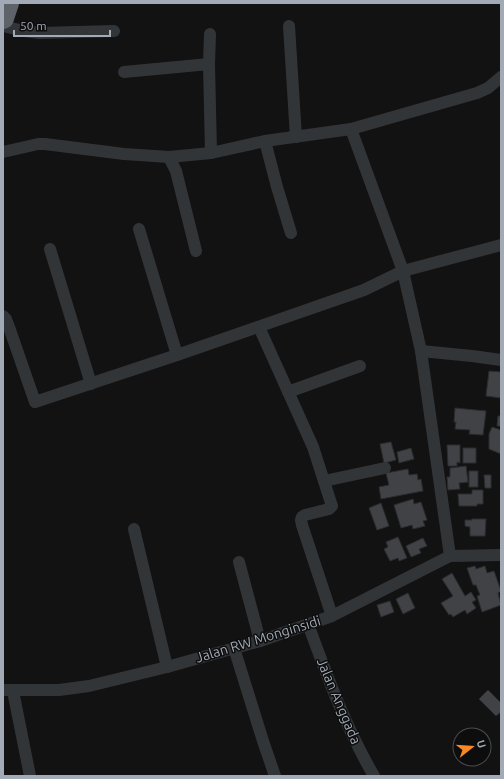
<svg xmlns="http://www.w3.org/2000/svg" width="504" height="779" font-family="Ubuntu,sans-serif">
<rect width="100%" height="100%" fill="#121213"/>
<g fill="#404246" stroke="#2b2c2f">
<polygon points="489,371 501,372 501,398 486,396"/>
<polygon points="455,408 486,411 483,435 469,434 470,430 455,429 456,422 454,422"/>
<polygon points="498,416 501,416 501,426 497,426"/>
<polygon points="492,427 501,430 501,454 489,449 489,434"/>
<polygon points="391,442 396,460 384,463 380,444"/>
<polygon points="447,445 460,445 460,463 457,462 457,466 448,466"/>
<polygon points="411,448 414,459 399,463 397,452"/>
<rect x="463" y="448" width="13" height="15"/>
<polygon points="466,466 468,482 459,483 460,489 448,490 447,477 450,477 450,468"/>
<polygon points="408,469 409,475 417,474 418,480 421,479 423,491 381,499 379,487 389,485 386,473"/>
<rect x="469" y="471" width="9" height="16"/>
<polygon points="484,475 491,475 491,488 485,488"/>
<polygon points="472,490 483,490 483,504 477,504 477,506 459,506 458,494 472,494"/>
<polygon points="413,499 414,504 421,502 427,520 423,521 425,526 413,529 412,525 401,528 394,505"/>
<polygon points="381,503 389,526 377,530 369,508"/>
<polygon points="472,519 486,519 485,536 470,536 470,527 465,526 465,520 472,520"/>
<polygon points="398,537 407,558 399,561 398,558 390,561 384,549 388,547 386,542"/>
<polygon points="423,538 427,546 419,549 421,553 411,557 406,546"/>
<polygon points="475,566 476,569 485,566 487,573 494,571 501,591 498,593 501,605 482,612 477,596 480,595 476,585 473,585 467,568"/>
<polygon points="452,573 465,596 471,592 476,600 472,602 476,608 467,614 465,610 453,617 451,614 449,615 441,603 453,596 442,579"/>
<polygon points="408,593 415,608 403,614 396,599"/>
<polygon points="390,601 394,612 381,617 377,605"/>
<polygon points="488,690 501,703 501,712 496,716 479,699"/>
</g>
<g fill="none" stroke-linecap="round" stroke-linejoin="round">
<g stroke="#323538" stroke-width="12">
<polyline points="3,26 24,31 40,33 114,31"/>
<polyline points="289,26 296,137"/>
<polyline points="209,64 210,34"/>
<polyline points="124,72 209,64 211,153"/>
<polyline points="351,129 403,271 421,351 450,556"/>
<polyline points="265,141 277,187 291,233"/>
<polyline points="3,152 38,144 45,144 124,154 169,157 211,153 265,141 351,129 477,93 488,88 501,77"/>
<polyline points="169,157 176,171 196,251"/>
<polyline points="139,229 177,355"/>
<polyline points="50,249 91,384"/>
<polyline points="3,316 6,319 9,327 35,402 177,355 364,290 403,271 471,253 501,245"/>
<polyline points="259,327 313,447 331,503 332,506 329,509 305,515 302,517 301,520 302,525 332,616"/>
<polyline points="421,351 472,356 501,360"/>
<polyline points="288,392 360,366"/>
<polyline points="324,481 385,468"/>
<polyline points="134,529 167,667"/>
<polyline points="239,562 260,641"/>
<path d="M308,624C327,676 346,728 374,776"/>
<polyline points="234,648 263,741 275,776"/>
<polyline points="3,690 59,690 89,686 167,667 260,641 332,616 450,556 501,555"/>
<polyline points="13,691 30,776"/>
</g>
<polyline stroke="#5e636a" stroke-width="22" points="3,18 8,3"/>
</g>
<g text-anchor="middle" stroke-width="3" stroke-linejoin="round" paint-order="stroke">
<g font-size="14" fill="#a2abb5" stroke="#0d0d0e">
<text transform="translate(258 639) rotate(-17)" y="5">Jalan RW Monginsidi</text>
<text transform="translate(339 701) rotate(67)" y="5">Jalan Anggada</text>
</g>
</g>
<rect width="504" height="779" fill="none" stroke="#a2abb5" stroke-width="8"/>
<g transform="translate(472 747) rotate(73)"><circle r="19" fill="#0d0d0e" stroke="#494c51"/>
<path d="M0-3L7 15L0 10L-7 15Z" fill="#f98824"/>
<text y="-6" font-size="11" font-weight="bold" text-anchor="middle" fill="#a2abb5">U</text>
</g>
<path d="M14 30v6h96v-6" fill="none" stroke="#a2abb5" stroke-width="2"/>
<text x="20" y="30" font-size="12" fill="#a2abb5" stroke="#0d0d0e" stroke-width="3" paint-order="stroke">50 m</text>
</svg>
